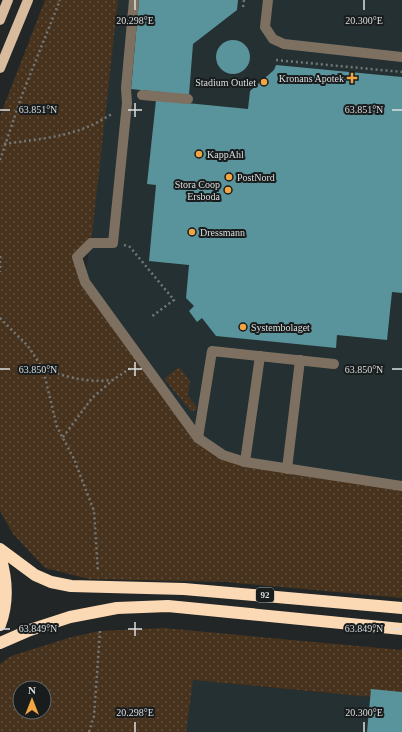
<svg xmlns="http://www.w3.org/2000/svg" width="402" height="732" font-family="Georgia,serif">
<defs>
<pattern id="grass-dots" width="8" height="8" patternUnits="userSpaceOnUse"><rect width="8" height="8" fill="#47331d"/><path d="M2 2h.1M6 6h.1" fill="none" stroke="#61503d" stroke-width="1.8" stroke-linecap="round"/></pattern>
</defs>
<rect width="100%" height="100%" fill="#222626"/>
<g fill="#253032">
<polygon points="118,0 402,0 402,486 245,462 198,438 85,282"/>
<polygon points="192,680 402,700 402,732 186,732"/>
</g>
<g fill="url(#grass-dots)" fill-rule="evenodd">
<polygon points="45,0 118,0 91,243 77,257 85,282 198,438 223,455 402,486 402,598 227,582 89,579 45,568 13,534 0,511 0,116"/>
<polygon points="179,367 190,381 188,396 197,407 194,411 191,411 164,379"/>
<path d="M163,628L402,650V700L193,680L186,732H0V664L11,656L72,637L100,631ZM20,688H44V712H20Z"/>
</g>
<g fill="#59939b">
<polygon points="139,0 238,0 237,10 193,44 189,95 131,89"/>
<circle cx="233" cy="57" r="17"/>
<polygon points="276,65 402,77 402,293 392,292 387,340 337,335 336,348 216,336 202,318 197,322 189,311 194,306 186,298 189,265 149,261 156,185 147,184 156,100 248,109 250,91 274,70"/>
<polygon points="371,689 402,692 402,732 367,732"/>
</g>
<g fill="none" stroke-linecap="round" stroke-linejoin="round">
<g stroke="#737777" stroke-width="2.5" stroke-dasharray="2 3" stroke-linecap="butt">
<polyline points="243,7 244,0"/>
<polyline points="276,60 402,72"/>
<path d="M4,144C45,138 78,137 113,113"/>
<polyline points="0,160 22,95 60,0"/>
<polyline points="124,245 130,247 174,300 151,317"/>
<polyline points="0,256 0,272"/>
<polyline points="0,318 28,346 43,369 57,427 74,459 94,511 98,572"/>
<path d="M43,369C67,377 87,383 112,380"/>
<polyline points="63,437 92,398 113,380 132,367"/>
<polyline points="89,732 94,716 100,631"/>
</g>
<g stroke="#7e7061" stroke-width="10">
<polyline points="134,0 126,88 127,103 113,243 91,243 77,257 85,282 198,438 223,455 245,462 402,486"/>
<polyline points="268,0 265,27 273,39 284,44 402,57"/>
<polyline points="142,95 188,99"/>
<polyline points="198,438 212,351 334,364"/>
<polyline points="245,462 260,356"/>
<polyline points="287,469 300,360"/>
</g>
<g stroke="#d8bb9d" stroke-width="10">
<polyline points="0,20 8,0"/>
<polyline points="0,68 28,0"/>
</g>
<g stroke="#fcd9b5" stroke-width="12">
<polyline points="0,549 35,575 51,582 71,586 184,589 402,608"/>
<path d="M0,556C7,579 9,601 0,625"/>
<polyline points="0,643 30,630 70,617 117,608 168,606 402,629"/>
</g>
</g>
<path fill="none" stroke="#dbdedf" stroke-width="1.5" d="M135,0V10M364,0V10M135,103V117M0,110H10M128,110H142M392,110H402M135,362V376M0,369H10M128,369H142M392,369H402M135,622V636M0,629H10M128,629H142M392,629H402M135,722V732M364,722V732"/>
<g fill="#f3a443" stroke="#181c1d" stroke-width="1.5">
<path d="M350 72h4v4h4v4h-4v4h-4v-4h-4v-4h4z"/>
<circle cx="264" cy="82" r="4"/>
<circle cx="199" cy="154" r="4"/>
<circle cx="229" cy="177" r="4"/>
<circle cx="228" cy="190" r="4"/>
<circle cx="192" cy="232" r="4"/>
<circle cx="243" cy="327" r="4"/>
</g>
<g text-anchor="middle" stroke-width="4" stroke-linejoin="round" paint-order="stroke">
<rect fill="#181c1d" stroke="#a0a4a5" stroke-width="1" x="256" y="588" width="18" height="14" rx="3"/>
<g font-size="9" font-weight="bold" fill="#dbdedf">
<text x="265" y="598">92</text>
</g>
<g font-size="10" fill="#dbdedf" stroke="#181c1d" text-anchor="start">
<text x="344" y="82" text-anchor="end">Kronans Apotek</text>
<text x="256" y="86" text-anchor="end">Stadium Outlet</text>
<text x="207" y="158">KappAhl</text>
<text x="237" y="181">PostNord</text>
<text x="220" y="188" text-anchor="end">Stora Coop<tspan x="220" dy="12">Ersboda</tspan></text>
<text x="200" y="236">Dressmann</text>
<text x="251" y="331">Systembolaget</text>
</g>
</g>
<g font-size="10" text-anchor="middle" fill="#dbdedf" stroke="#181c1d" stroke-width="4" stroke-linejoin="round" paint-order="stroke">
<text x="135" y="24">20.298°E</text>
<text x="364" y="24">20.300°E</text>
<text x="38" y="113">63.851°N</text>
<text x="364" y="113">63.851°N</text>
<text x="38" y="373">63.850°N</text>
<text x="364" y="373">63.850°N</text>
<text x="38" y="632">63.849°N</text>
<text x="364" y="632">63.849°N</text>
<text x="135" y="716">20.298°E</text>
<text x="364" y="716">20.300°E</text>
</g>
<g transform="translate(32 700)"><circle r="19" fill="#181c1d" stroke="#666a6b"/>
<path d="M0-3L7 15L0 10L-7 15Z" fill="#f3a443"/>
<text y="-6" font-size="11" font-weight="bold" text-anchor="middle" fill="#dbdedf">N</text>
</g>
</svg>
